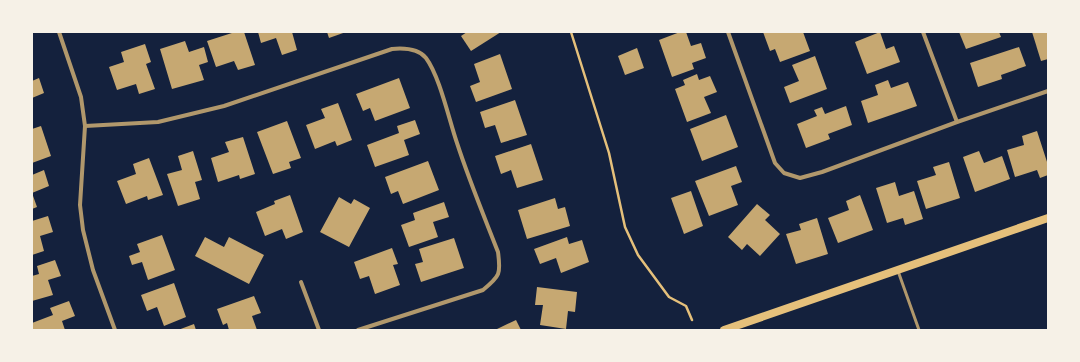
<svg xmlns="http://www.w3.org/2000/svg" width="1080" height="362" font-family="Roboto,sans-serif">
<rect width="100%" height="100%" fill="#14213d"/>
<g fill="#c6a872">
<polygon points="235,32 244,32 255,65 238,70 234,61 216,67 207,41"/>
<polygon points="258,32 292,32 297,50 282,55 276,38 261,43"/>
<polygon points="327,32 346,32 329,38"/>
<polygon points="467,32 501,32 471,51 461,36"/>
<polygon points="680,32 686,32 691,46 701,43 706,58 692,63 694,69 672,77 659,40"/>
<polygon points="763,32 803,32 810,51 780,62 775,49 770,51"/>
<polygon points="880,32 886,49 894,46 900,62 867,74 855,42"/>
<polygon points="959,32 999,32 1001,37 966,49"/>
<polygon points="1032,32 1048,32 1048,59 1041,61"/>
<polygon points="185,41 189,52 204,47 208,62 199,65 204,80 172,89 160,49"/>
<polygon points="145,44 151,62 146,64 155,89 139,94 136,84 117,90 109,67 124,62 121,52"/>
<polygon points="1019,47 1026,66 1001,75 1002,79 978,87 970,63"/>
<polygon points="637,48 644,68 625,75 618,56"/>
<polygon points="500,54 512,89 476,102 470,86 480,82 474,64"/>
<polygon points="815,56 827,89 790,103 784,87 799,81 792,65"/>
<polygon points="697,74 699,80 710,76 717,92 704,97 711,113 687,122 675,89 685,85 683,80"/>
<polygon points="39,78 44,93 32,98 32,81"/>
<polygon points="399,78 410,108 375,121 370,108 363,111 356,94"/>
<polygon points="888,80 891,88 908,82 917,106 868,123 861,101 878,95 875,85"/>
<polygon points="515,100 527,135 501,143 495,125 485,128 480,112"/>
<polygon points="338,103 352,140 337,146 335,141 315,149 306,125 325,118 321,109"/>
<polygon points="846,106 852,125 828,134 830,139 806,148 797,124 817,116 814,110 822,107 825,114"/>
<polygon points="726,115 738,147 702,161 690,129"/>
<polygon points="415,120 420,134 404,140 409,155 375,167 367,145 399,133 397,126"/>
<polygon points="287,121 301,158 289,162 291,168 273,174 257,132"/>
<polygon points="41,126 51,156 32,163 32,129"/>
<polygon points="1037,131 1048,165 1048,175 1040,178 1037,170 1015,177 1007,150 1024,145 1022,136"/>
<polygon points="243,137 255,174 240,179 239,175 218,182 211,158 229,152 225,142"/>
<polygon points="531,144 543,180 517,188 511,170 501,174 495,156"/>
<polygon points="193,151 202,180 195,182 200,199 178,206 167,174 182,170 178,156"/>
<polygon points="979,151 984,163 1002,156 1010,179 975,192 963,157"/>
<polygon points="149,158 163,195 148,200 147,196 126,204 117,181 136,174 133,164"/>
<polygon points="428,161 439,190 403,204 398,191 391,194 385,177"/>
<polygon points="949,162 960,198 926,209 917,181 936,175 933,167"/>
<polygon points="736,166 742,182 731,186 738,205 709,216 695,181"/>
<polygon points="44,170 49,186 32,193 37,207 32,209 32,175"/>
<polygon points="895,182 899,196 914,191 923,219 905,225 903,218 887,223 876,188"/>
<polygon points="691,191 703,226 684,234 671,198"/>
<polygon points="290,195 303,232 286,239 282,229 265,236 256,212 275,204 274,201"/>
<polygon points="860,195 873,230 838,243 828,218 849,210 846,201"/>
<polygon points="339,197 351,204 354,199 370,208 349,247 320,232"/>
<polygon points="555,198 558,209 565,207 570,226 527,239 518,210"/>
<polygon points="444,202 449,217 433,222 438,237 409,247 401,225 415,220 413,213"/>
<polygon points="757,204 770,215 765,220 780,234 760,256 747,244 742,250 728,237"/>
<polygon points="48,216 53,232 40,236 44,251 32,255 32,221"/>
<polygon points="817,218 828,254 796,264 786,234 801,230 799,224"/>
<polygon points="162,235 175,270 148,280 142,262 132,265 129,256 140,252 137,244"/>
<polygon points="205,237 224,247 229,237 264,255 249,284 195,256"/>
<polygon points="567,237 569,244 582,240 589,262 561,273 556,258 540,264 534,249"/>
<polygon points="454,238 464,268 421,282 415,264 423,262 419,249"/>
<polygon points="392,248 398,264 393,265 400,285 375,294 369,276 360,279 354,262"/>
<polygon points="55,260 61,276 48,280 53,295 32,301 32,276 39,274 37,266"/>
<polygon points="174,283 186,317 164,326 157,307 147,311 141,295"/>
<polygon points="537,287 577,292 575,312 568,311 566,329 540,325 543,305 535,305"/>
<polygon points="254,296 261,313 252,316 257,330 229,330 227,323 223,325 217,309"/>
<polygon points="69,301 75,316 62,321 65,330 32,330 32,323 53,315 50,308"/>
<polygon points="516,320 521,330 498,330 497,329"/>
<polygon points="194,324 196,330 178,330"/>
</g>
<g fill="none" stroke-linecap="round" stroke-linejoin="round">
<polyline stroke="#e5c07b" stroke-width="2.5" points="571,32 609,153 625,227 638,255 669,297 686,306 692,320"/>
<polyline stroke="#b1986c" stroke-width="3" points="898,271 919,330"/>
<g stroke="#b1986c" stroke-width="4">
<polyline points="59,32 81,97 85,126 80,205 83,230 93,270 115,330"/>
<polyline points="728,32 775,163 784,173 800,178 822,172 957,122 1048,91"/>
<polyline points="923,32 957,122"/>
<path d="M85,126L158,122L224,106L392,49C403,48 418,48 426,58C440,77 449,120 457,143C469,180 484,216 498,252C501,274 500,276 483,290L358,330"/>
<polyline points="301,282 319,330"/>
</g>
<polyline stroke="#e5c07b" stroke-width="8" points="724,330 1048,218"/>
</g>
<rect width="1080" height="362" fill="none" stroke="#f6f1e7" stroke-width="66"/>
</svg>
